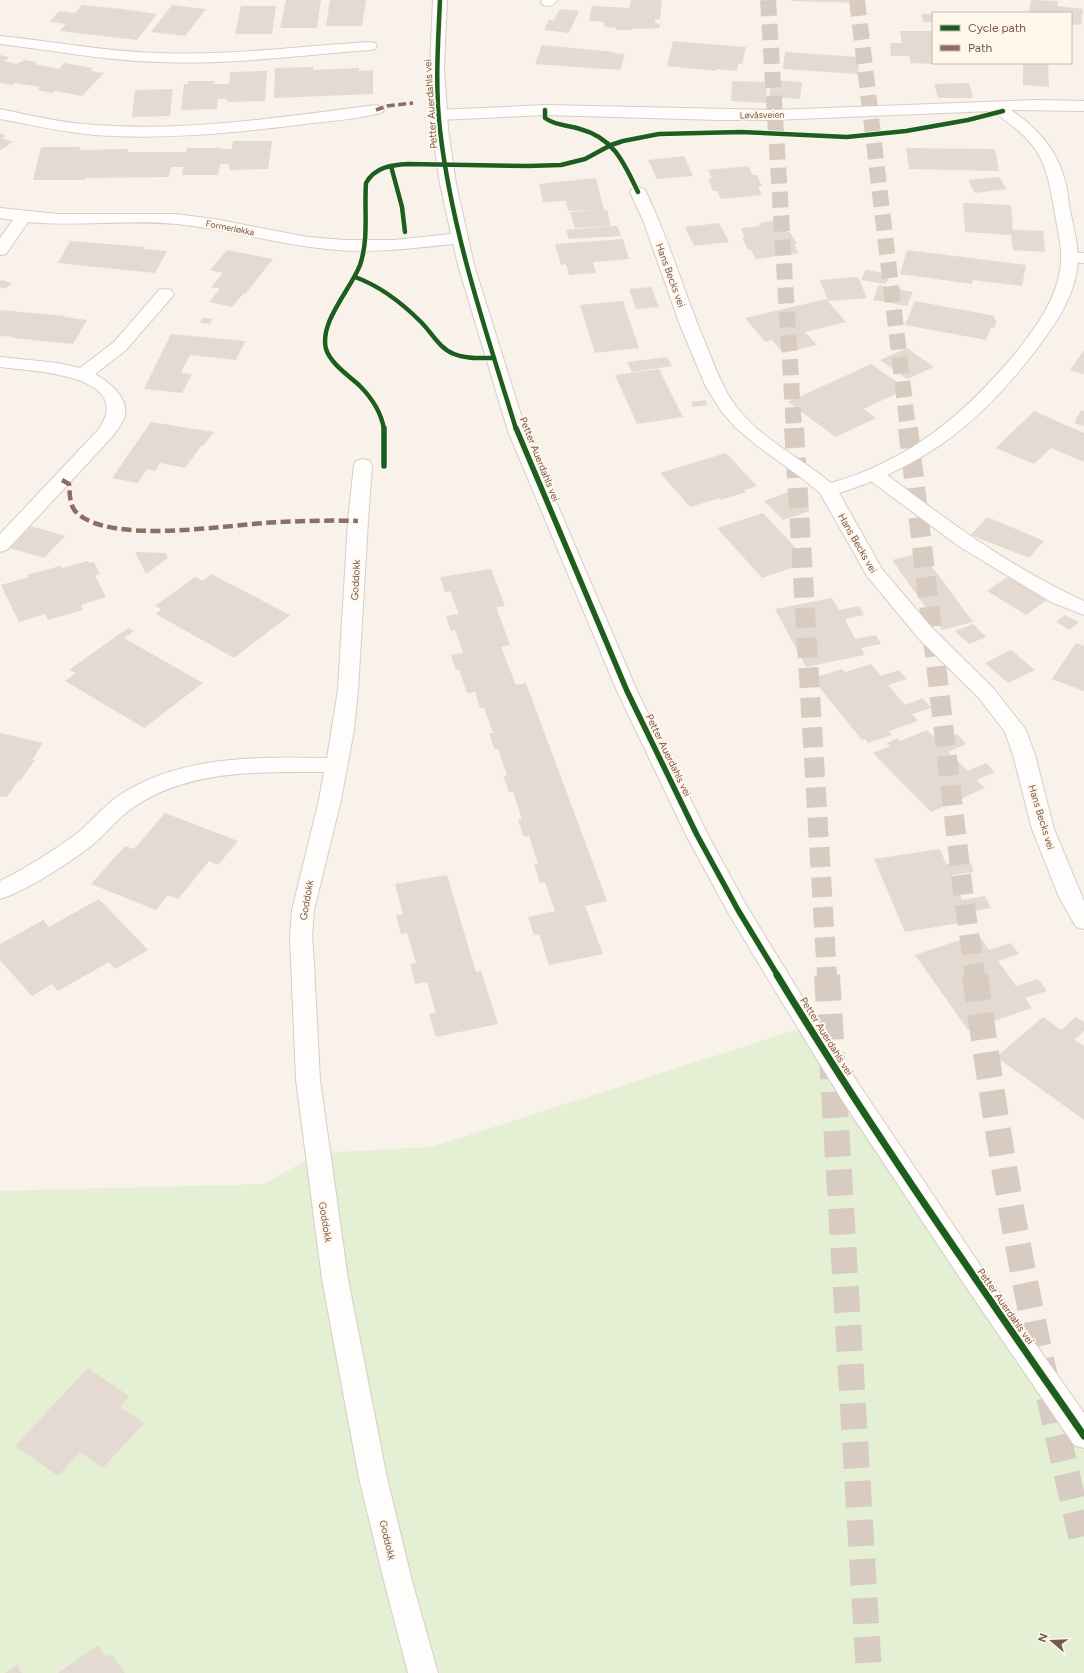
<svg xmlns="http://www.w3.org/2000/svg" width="1084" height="1673" font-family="Figtree,sans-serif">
<rect width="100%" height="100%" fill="#f8f2ea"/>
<polygon fill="#e4efd3" points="820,1022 941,1230 1084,1417 1084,1673 0,1673 0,1191 264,1184 319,1153 432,1147"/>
<g fill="#e5dad1">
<polygon points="286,0 321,0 317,28 280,28"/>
<polygon points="330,0 366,0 362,26 326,26"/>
<polygon points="631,0 662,0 660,19 655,19 655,23 660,24 659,28 632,29 632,30 616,30 616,28 604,27 605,22 589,21 592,6 629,8"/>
<polygon points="791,0 863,0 863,3 791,1"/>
<polygon points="1031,0 1058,1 1057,6 1083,9 1081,25 1071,24 1071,13 1029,13"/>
<polygon points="82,5 122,9 157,14 137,40 60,31 66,24 50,22 59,11 75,13"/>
<polygon points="172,5 206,9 185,36 151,32"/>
<polygon points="241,6 276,6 272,34 235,34"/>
<polygon points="560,9 579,11 569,33 544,30 549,20 554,20"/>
<polygon points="921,14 933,14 933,22 923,22"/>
<polygon points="900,31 933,31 933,64 911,63 909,56 891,56 890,43 902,43"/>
<polygon points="673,41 746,47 742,64 738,63 737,71 717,69 716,71 667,66"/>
<polygon points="542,45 614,52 614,53 625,54 620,70 535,64"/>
<polygon points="785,52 859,57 858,74 783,69"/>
<polygon points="0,55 9,57 4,61 16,64 25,60 37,62 35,64 59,69 64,63 93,68 90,71 104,73 82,96 55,91 53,93 37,90 41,87 15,83 12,85 0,83"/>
<polygon points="1023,63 1048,63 1049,87 1023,85"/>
<polygon points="313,67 313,70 359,68 359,71 373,70 373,94 274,98 275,68"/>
<polygon points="267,71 265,101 227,102 228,99 218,99 217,109 181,110 184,84 188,84 188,81 215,81 214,84 229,84 230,72"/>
<polygon points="771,80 802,82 800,99 769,97"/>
<polygon points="732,81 767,82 766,103 731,101"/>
<polygon points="969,83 973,98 938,98 934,84"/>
<polygon points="173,89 170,116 132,117 135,90"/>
<polygon points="0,133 6,136 2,138 13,142 0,150"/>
<polygon points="233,141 272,141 268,169 229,170 229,164 220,164 218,175 182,175 183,167 171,167 169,177 85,178 85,180 33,180 41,147 80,147 79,150 128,149 127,152 186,152 187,148 222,148 222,149 232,149"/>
<polygon points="906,148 995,149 999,171 909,169"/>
<polygon points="684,156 693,176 657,179 648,160"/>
<polygon points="748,166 753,175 757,175 762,186 758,186 762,195 721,199 717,191 713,191 708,179 712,178 708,170"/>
<polygon points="999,177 1007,189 975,193 968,180"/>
<polygon points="596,178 604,210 607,210 611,226 575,228 570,212 596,210 568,211 566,201 543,202 539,184"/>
<polygon points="963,203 1011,205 1013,230 1043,231 1045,252 1013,250 1011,235 965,232"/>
<polygon points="773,221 775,225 782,224 787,232 790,232 797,244 794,245 799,253 756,259 751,250 748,250 742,237 745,237 741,228 760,226 759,223"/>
<polygon points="719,223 729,242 694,246 685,227"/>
<polygon points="612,226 617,226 621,236 569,239 566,230"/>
<polygon points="623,239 629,259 593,262 596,273 569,275 566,264 561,265 555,244"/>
<polygon points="70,241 145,247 144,249 167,251 155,273 58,263"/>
<polygon points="227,250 273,259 245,294 243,294 232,307 209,302 220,289 211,287 223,273 210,270"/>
<polygon points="907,250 1026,265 1022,286 973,280 972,284 900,274"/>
<polygon points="866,270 891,274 886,284 861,280"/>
<polygon points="858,277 867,298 828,301 820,280"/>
<polygon points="2,280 12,283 5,289 0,287 0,281"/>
<polygon points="879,285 913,292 907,306 873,300"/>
<polygon points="651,287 659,307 636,309 629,289"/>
<polygon points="826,299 846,322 805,332 817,345 783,353 772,340 765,342 745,318"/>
<polygon points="623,301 639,348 595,353 580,305"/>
<polygon points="915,301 995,316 993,319 997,320 994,328 991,327 986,340 905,325"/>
<polygon points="0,310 65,316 64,317 87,320 73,344 13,338 14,337 0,336"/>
<polygon points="202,318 213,319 210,324 200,323"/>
<polygon points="171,334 245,341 236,360 190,355 181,373 192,374 182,393 144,389"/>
<polygon points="907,348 934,367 907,379 880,360"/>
<polygon points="1084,350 1084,374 1070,370"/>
<polygon points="667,357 672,366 632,372 627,362"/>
<polygon points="871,364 907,389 863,409 876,418 836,437 788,402"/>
<polygon points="659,369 683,417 637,424 615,375"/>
<polygon points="705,400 708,405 693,407 691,402"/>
<polygon points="1081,410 1084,411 1084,426 1074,423"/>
<polygon points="1034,411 1084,433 1084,462 1051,448 1034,464 996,448"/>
<polygon points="151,422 214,432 203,446 201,446 185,468 160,463 155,471 147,469 138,483 112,478"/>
<polygon points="726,453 757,486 744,490 746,492 721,500 720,498 690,507 660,473"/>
<polygon points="791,491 810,511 783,520 764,501"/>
<polygon points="763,513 809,562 762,578 717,528"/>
<polygon points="986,518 990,518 1044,541 1029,558 971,535"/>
<polygon points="31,526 65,536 44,558 10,548"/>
<polygon points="135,552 165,553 168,558 146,574"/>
<polygon points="922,553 973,622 942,630 892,560"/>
<polygon points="88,561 89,563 94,562 100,574 95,575 106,597 81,605 83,610 48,620 45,614 19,622 1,585 29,577 27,575 60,566 62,568"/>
<polygon points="491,569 505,606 496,607 510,645 501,647 516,685 526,683 607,901 585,906 603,954 549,965 539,934 534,935 528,917 555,911 545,882 540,883 534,865 538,864 529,836 524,837 518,820 522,819 513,792 509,792 503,776 507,775 498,749 494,749 489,733 493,733 484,708 480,708 475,692 467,693 459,670 456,670 451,655 463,653 455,630 451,631 446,616 459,614 450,591 445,592 440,577"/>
<polygon points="211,574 290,615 234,658 156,614 161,609 155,606 195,577 203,581"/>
<polygon points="1008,577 1047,600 1026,615 987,591"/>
<polygon points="832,598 839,610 859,606 864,615 845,619 855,639 876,635 881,644 861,648 865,655 806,667 775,609"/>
<polygon points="1065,615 1079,622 1070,630 1056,622"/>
<polygon points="973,624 986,637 969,644 955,631"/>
<polygon points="128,628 134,631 124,638 203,683 144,728 65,681 76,673 69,670"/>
<polygon points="1076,643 1084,646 1084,691 1052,679"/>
<polygon points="1011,650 1035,670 1008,683 985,663"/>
<polygon points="871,664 881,676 899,670 907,679 888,685 905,705 923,698 931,708 912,714 918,721 889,731 892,735 868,743 865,739 862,740 815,682 820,680 817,677 842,669 845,672"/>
<polygon points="927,730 939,742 957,734 966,744 948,752 968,771 986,763 995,772 977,780 985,788 931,812 873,753 890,746 887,743 897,738 900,741"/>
<polygon points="0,733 43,743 32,760 35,760 20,781 18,781 7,797 0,796"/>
<polygon points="165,813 238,841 218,865 209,861 178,899 168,895 156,910 91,884 125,846 134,849"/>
<polygon points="940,849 946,864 969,860 974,872 952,875 962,900 985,896 991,908 967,912 972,921 905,932 874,859"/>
<polygon points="447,875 476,972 481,971 498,1024 436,1037 429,1014 436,1013 427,982 415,984 410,964 416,963 407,933 401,934 396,915 403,914 395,884"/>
<polygon points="99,899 148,950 115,969 109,962 58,991 52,984 32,996 0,960 0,944 43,920 49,927"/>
<polygon points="978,934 989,950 1011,943 1019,954 998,961 1016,986 1038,979 1047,991 1025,998 1032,1008 968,1030 915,955"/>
<polygon points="1043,1017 1061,1030 1076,1017 1084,1022 1084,1031 1074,1040 1084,1046 1084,1120 996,1057"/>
<polygon points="88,1368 129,1396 120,1407 144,1423 103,1468 80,1452 58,1476 15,1446"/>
<polygon points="98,1645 106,1657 111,1654 125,1673 58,1673"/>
<polygon points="17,1665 22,1673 5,1673"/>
</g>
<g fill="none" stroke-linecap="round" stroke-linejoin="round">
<g stroke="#d8ccc2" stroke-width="16" stroke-dasharray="16 8" stroke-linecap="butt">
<polyline points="768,0 794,429"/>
<polyline points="857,0 908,429"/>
</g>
<g stroke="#d8ccc2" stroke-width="20" stroke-dasharray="20 10" stroke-linecap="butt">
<polyline points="794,428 827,976"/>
<polyline points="908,428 962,884 975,976"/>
</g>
<g stroke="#d8ccc2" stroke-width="26" stroke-dasharray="26 13" stroke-linecap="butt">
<polyline points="827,975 869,1673"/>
<path d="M975,975C989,1078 1005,1181 1025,1282C1043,1371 1063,1460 1084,1548"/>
</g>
<g stroke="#d6cec6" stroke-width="2">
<g id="service">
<path d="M0,36C53,41 106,52 160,53C230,56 300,46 370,42L375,43L377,46L375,49L370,50C300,55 230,65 160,62C106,61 53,50 0,44Z"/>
<path d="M376,105L381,107L384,110L381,113C354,120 325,121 298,125C231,133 163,140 95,135C63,132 32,125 0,119V109C32,116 63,123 96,125C189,132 283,117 376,105Z"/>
<polygon points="1071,252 1084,253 1084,263 1065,261 1063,257 1065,253"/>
<path d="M165,289L171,290L174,294L171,298L126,350L95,374C109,382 128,397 125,415C123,423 117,430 112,437L7,550L0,552V534L99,429C136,374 30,371 0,367V357L58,363L80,368L114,342L159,290Z"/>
<path d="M875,469L882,471C945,519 1011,568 1084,601V615L1051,602L960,547L868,479L866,475L868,471Z"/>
</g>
</g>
<g stroke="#d6cec6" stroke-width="2">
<g id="minor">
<path d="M542,0H557C553,6 550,7 543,5L541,2Z"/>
<path d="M1036,100L1084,101V111L1011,110C1037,128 1057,149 1065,181C1068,190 1068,200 1070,210C1074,230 1080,250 1077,270C1072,301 1054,326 1036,350C981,422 926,466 839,493L882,569L933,629L993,688L1026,730L1035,755L1054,829L1084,901V929L1076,927L1059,897L1032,829L1013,755L1005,732L979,698L919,639L867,576L820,493L803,479L756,445L736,428L722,412L706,387L680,325L643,220L630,192L632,189L638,187L644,189L646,192C670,242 685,296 707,347C715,367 722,387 735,405C759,438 800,457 831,483C908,461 963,416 1014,355C1034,330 1054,304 1060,271C1064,250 1057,229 1054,208C1045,154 1037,142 992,111L774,120H719L545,115L439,120L434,118L431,115L434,112L439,110L545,105L774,110Z"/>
<path d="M0,208L58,214H175L214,219L308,237L344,240H394L460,233L466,234L468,238L466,242L460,243C416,248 371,254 327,249C276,244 227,229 177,224C127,219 77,227 28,222L6,254L0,255V238L13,220L0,218Z"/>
<path d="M363,459L370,461L372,465L368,521L358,690L354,730L341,800L314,910L312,936L314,965L320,1080L348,1279L387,1478L412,1581L438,1673H408L384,1581L359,1478L322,1279L296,1080L290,936L292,910L319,800L324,772C259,772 187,769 131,809C118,818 108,831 96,842C74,860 27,891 0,899V881C28,867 55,850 80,831C93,820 104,806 118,796C180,755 256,757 327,758L338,690L348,521L354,465L356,461Z"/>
</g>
</g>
<g stroke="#d6cec6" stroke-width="2">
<polygon id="tertiary" points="433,0 447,0 444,67 448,129 456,184 474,265 526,431 637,691 708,835 746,905 798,990 860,1086 978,1262 1084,1413 1084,1448 1074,1445 960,1278 842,1100 782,1002 730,916 686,835 617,691 508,431 458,265 440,184 432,129 430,67"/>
</g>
<use href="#service" fill="#fefdfc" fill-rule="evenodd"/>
<use href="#minor" fill="#fefdfc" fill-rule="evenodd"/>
<use href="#tertiary" fill="#fefdfc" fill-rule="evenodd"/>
<polyline stroke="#8d6e63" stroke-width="3.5" stroke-dasharray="8 3.5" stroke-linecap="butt" points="376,110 387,106 413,103"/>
<path stroke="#8d6e63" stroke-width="4.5" stroke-dasharray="10 4.5" stroke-linecap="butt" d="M62,480L69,484C70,493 69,506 77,513C111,544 220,526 264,523C295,521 327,520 358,521"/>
<g stroke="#fff7ec" stroke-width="6">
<g id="cycleway-far2">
<path d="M440,0C438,43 435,87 440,130C452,233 486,331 516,429"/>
<path d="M545,110V118C556,126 568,125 580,129C614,138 624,163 638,192"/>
<polyline points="391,166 402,207 405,232"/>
<path d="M355,277C380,286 402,303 421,322C432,333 439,348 454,354C466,359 481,358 494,358"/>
<path d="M384,429C381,411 372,398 359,385C348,375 331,364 326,349C319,322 351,289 360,265C369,239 364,210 366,183C375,167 391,165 408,164L528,166L561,165L585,159L611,145L623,141L659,134L741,132L847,137L906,131L968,120L1003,111"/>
</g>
</g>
<g stroke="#fff7ec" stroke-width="8">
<g id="cycleway-far1">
<polyline points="384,428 384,466"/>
<polyline points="516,428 627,691 697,835 738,910 778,976"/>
</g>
</g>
<g stroke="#fff7ec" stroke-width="10">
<path id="cycleway" d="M777,975C873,1133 979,1284 1084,1436"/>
</g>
<use href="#cycleway-far2" stroke="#1b5e20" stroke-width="4.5"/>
<use href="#cycleway-far1" stroke="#1b5e20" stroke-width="5.5"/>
<use href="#cycleway" stroke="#1b5e20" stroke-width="7"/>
</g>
<g text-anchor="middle" stroke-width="4" stroke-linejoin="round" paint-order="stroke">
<g font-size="9" fill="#785848" stroke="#fff7ec">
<text transform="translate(762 115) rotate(-1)" y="3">Løvåsveien</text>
<text transform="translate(230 228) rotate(11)" y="3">Formerløkka</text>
</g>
<g font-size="10" fill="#785848" stroke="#fff7ec">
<text transform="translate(430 104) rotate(-94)" y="4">Petter Auerdahls vei</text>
<text transform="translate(671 275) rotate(70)" y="4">Hans Becks vei</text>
<text transform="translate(540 459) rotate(68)" y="4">Petter Auerdahls vei</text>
<text transform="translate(858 543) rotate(60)" y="4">Hans Becks vei</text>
<text transform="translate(355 580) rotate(-87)" y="4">Goddokk</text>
<text transform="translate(669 755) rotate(64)" y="4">Petter Auerdahls vei</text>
<text transform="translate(1042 817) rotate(73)" y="4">Hans Becks vei</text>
<text transform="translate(306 900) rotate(-80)" y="4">Goddokk</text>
<text transform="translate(827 1036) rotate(58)" y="4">Petter Auerdahls vei</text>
<text transform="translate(326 1222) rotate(81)" y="4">Goddokk</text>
<text transform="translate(1006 1306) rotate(55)" y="4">Petter Auerdahls vei</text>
<text transform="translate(388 1540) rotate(77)" y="4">Goddokk</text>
</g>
</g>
<rect x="932" y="12" width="140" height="52" fill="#fff7ec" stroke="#c9b7aa"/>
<rect x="940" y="25" width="20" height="6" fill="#1b5e20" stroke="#c9b7aa"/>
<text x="968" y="32" font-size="12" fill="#785848">Cycle path</text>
<rect x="940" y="45" width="20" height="6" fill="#8d6e63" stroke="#c9b7aa"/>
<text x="968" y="52" font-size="12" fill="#785848">Path</text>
<g transform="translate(1052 1641) rotate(289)" stroke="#fff7ec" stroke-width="3" paint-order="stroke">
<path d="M0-3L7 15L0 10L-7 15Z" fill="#785848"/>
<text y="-6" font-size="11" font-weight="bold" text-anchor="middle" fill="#785848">N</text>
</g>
</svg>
